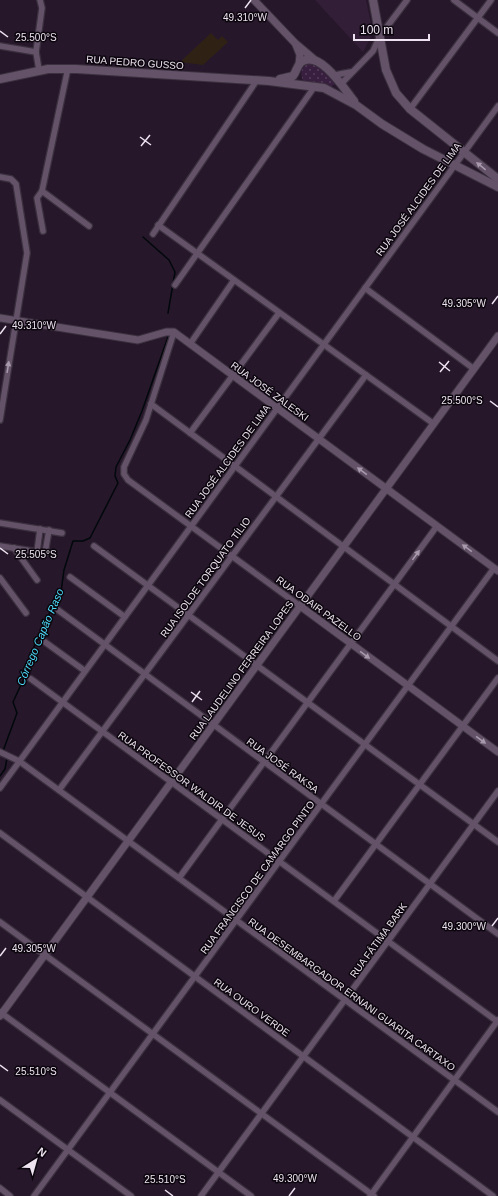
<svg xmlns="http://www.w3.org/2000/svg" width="498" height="1196" font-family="Arial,sans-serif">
<defs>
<pattern id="grass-dots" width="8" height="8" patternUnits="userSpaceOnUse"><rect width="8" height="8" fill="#381e3f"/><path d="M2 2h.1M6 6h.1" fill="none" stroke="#553e5b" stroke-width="1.8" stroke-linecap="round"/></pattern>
</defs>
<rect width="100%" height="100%" fill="#26172a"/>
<polygon fill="#2f2215" points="211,33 218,40 222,36 228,42 203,65 180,62"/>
<polygon fill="#321e36" points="315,0 366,0 373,33 363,52"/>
<path fill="url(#grass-dots)" d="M309,63C318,64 323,74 332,78L335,84L330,87L319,83L304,82C299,74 301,67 309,63Z"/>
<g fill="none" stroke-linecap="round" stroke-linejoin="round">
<g stroke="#01080b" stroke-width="1.5">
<polyline points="143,237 169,260 175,272 168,313"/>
<polyline points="3,751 17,713 13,702 25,676 35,644 43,632 43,625 61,592 64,570 73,541 83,541 90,538 118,483 115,476 116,467 130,440 142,411 169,334"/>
<polyline points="0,776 5,769 7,758"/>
</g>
<g stroke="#3b303e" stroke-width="8">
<g id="minor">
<polyline points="454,0 498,33"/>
<polyline points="0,46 36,52"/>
<polyline points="39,70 36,52 42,8 40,0"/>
<polyline points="335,75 351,72"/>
<polyline points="341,84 373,51 380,36 407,0"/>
<polyline points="410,109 491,0"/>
<polyline points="0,177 11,179 16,184 27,253 0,420"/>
<polyline points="42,191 89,226"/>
<polyline points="158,225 434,424"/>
<polyline points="43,231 37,198 42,191 68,68"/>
<polyline points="153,234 257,80"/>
<polyline points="175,285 315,86"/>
<polyline points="365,288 474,369"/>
<polyline points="174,332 146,420 124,467 124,474 128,480 300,606"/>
<polyline points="190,344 234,280"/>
<polyline points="151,404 498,661"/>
<polyline points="190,433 279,313"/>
<polyline points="0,523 62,533"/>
<polyline points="0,546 45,553 49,530"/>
<polyline points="94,546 498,842"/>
<polyline points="14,548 37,580"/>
<polyline points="37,552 40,529"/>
<polyline points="70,577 125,617"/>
<polyline points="0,578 26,613"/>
<polyline points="58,610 498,934"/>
<polyline points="45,642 85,671"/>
<polyline points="31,679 498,1022"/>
<polyline points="0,752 19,761 498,1112"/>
<polyline points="0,788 498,106"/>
<polyline points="59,790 366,375"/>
<polyline points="0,833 493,1196"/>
<polyline points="179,878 437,526"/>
<polyline points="334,901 498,678"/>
<polyline points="0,922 374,1196"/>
<polyline points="0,1012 251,1196"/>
<polyline points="0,1100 131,1196"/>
<polyline points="0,1188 10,1196"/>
<polyline points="34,1196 494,568"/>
<polyline points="201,1196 498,791"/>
<polyline points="370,1196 498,1020"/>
</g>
</g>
<g stroke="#3b303e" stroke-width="9">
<g id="tertiary">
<polyline points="254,0 295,43 315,60"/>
<polyline points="296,45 300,55 299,64"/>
<polyline points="0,318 138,340 166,332 174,332 498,571"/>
<polyline points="300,606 498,752"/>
<polyline points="0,1016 498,336"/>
</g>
</g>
<g stroke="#3b303e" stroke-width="10">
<g id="secondary">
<polyline points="373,0 386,70 396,93 410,109 498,179"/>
<polyline points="0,79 48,69 76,69 269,81 324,88 356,105 382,124 423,149 498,187"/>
<path d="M280,79L293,76C297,71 297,64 303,61C321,51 345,90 354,101"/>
</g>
</g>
<use href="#minor" stroke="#635268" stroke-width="5.5"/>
<use href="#tertiary" stroke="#635268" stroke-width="7"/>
<use href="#secondary" stroke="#635268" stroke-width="8"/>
</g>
<defs><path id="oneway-solid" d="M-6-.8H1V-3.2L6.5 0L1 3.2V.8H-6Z"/></defs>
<g fill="#a89aac">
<use href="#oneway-solid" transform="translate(481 166) rotate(-141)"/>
<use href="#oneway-solid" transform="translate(8 367) rotate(-81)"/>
<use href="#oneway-solid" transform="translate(362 471) rotate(-144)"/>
<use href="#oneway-solid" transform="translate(467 548) rotate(-144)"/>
<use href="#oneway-solid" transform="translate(416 555) rotate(-54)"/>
<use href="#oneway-solid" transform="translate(365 655) rotate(36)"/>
<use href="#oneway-solid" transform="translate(481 740) rotate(36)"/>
</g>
<path fill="none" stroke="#ede2ef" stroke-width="1.5" d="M245,8L251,0M0,31L8,37M140,137L151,145M141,146L150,135M492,304L498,296M0,334L6,326M439,362L450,371M440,372L449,361M490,401L498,407M0,548L8,554M191,692L202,700M192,702L200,691M492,926L498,918M0,956L6,948M0,1065L8,1071M165,1190L173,1196M289,1196L295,1188"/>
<g text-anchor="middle" stroke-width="3" stroke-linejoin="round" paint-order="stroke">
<g font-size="10" fill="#ede2ef" stroke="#0b060d">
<text transform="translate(135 62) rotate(4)" y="4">RUA PEDRO GUSSO</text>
<text transform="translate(418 199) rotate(-54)" y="4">RUA JOSÉ ALCIDES DE LIMA</text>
<text transform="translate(270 391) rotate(36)" y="4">RUA JOSÉ ZALESKI</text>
<text transform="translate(227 461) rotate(-54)" y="4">RUA JOSÉ ALCIDES DE LIMA</text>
<text transform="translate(205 577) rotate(-54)" y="4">RUA ISOLDE TORQUATO TÍLIO</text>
<text transform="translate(319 608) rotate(36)" y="4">RUA ODAIR PAZELLO</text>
<text transform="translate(241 670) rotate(-54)" y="4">RUA LAUDELINO FERREIRA LOPES</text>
<text transform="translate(283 765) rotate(36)" y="4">RUA JOSÉ RAKSA</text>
<text transform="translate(192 786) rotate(36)" y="4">RUA PROFESSOR WALDIR DE JESUS</text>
<text transform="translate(257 877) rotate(-54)" y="4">RUA FRANCISCO DE CAMARGO PINTO</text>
<text transform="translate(378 940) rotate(-54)" y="4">RUA FÁTIMA BARK</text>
<text transform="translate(352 994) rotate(36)" y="4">RUA DESEMBARGADOR ERNANI GUARITA CARTAXO</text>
<text transform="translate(252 1007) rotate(36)" y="4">RUA OURO VERDE</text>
</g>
<g font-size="11" font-style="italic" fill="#4bdbf8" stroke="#0b060d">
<text transform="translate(40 637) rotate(-67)" y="4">Córrego Capão Raso</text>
</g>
</g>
<g font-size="10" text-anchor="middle" fill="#ede2ef" stroke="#0b060d" stroke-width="3" stroke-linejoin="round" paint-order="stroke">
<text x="245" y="21">49.310°W</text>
<text x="36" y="41">25.500°S</text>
<text x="464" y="307">49.305°W</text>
<text x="34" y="329">49.310°W</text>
<text x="462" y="404">25.500°S</text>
<text x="36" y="558">25.505°S</text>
<text x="464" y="930">49.300°W</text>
<text x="34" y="952">49.305°W</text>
<text x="36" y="1075">25.510°S</text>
<text x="295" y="1182">49.300°W</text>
<text x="165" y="1183">25.510°S</text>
</g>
<g transform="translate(36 1160) rotate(37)" stroke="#0b060d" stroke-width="3" paint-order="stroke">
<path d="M0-3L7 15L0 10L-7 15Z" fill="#ede2ef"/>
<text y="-6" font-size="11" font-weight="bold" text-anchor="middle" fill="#ede2ef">N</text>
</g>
<path d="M354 34v6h75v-6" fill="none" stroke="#ede2ef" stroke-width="2"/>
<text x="360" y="34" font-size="12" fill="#ede2ef" stroke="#0b060d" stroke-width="3" paint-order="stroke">100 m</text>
</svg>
